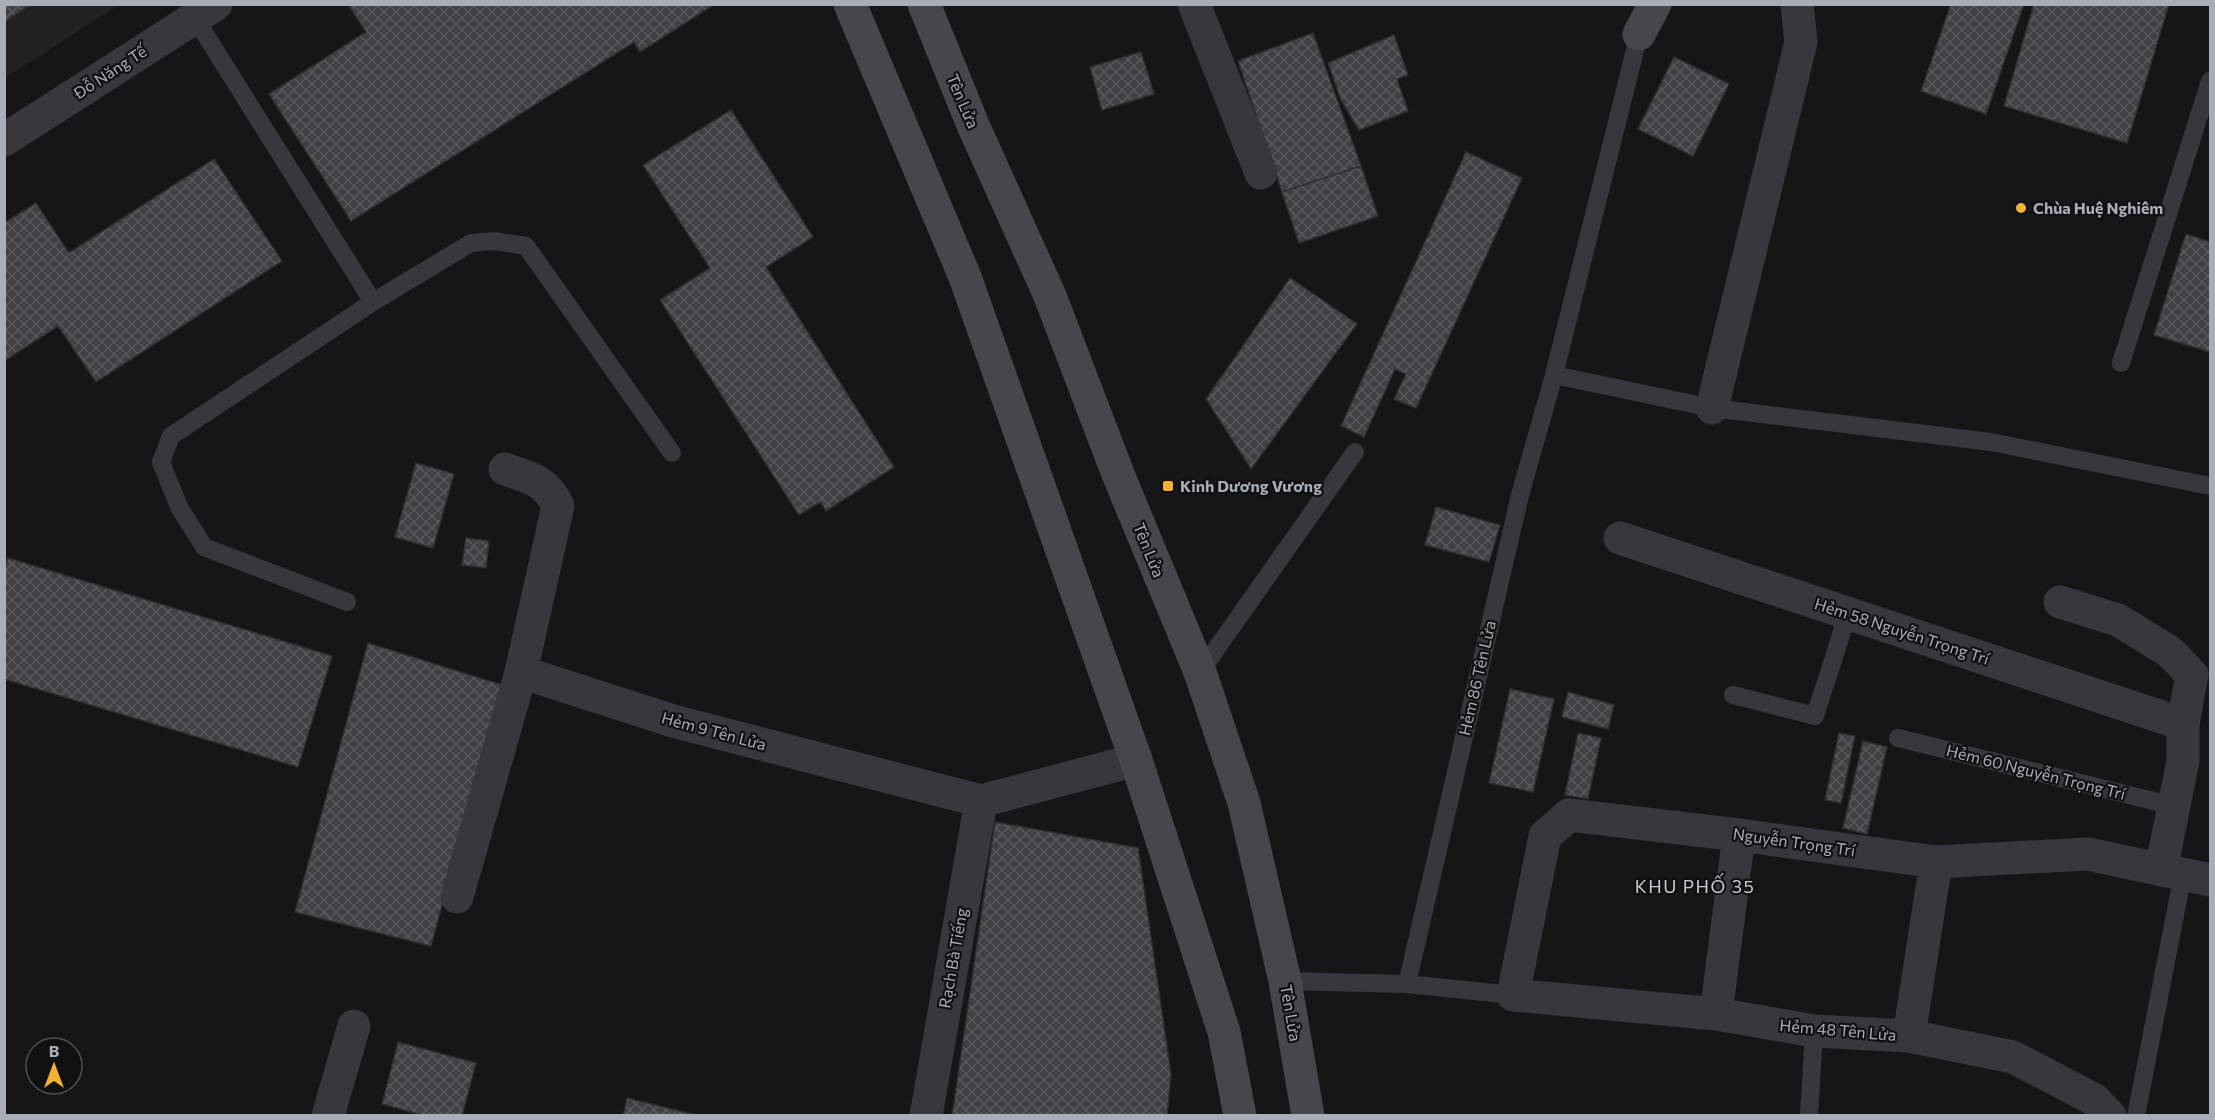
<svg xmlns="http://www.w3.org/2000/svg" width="2215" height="1120" font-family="Commissioner,sans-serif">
<defs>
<pattern id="building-cross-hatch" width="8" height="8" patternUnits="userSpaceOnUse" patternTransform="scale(1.5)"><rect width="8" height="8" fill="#404145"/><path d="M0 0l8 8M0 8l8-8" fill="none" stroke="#595a5e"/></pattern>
</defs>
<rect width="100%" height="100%" fill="#161618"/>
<polygon fill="#222225" points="5,5 119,5 5,78"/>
<g fill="url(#building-cross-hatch)" stroke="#303034" stroke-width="1.5">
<polygon points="4,4 31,4 4,22"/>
<polygon points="348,4 715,4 640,52 634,42 351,221 269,94 366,32"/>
<polygon points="1951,4 2024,4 1986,114 1921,91"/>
<polygon points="2034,4 2169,4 2127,143 2004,106"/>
<polygon points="1313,33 1361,166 1282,192 1238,61"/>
<polygon points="1394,35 1408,75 1397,79 1408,111 1359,130 1341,100 1328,63"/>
<polygon points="1141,52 1154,94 1102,110 1090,67"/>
<polygon points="1674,57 1729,84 1693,156 1638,129"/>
<polygon points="731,110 813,237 766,267 894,467 826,511 820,502 799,515 660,300 710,268 643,165"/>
<polygon points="1466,152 1522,178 1416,408 1394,399 1406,374 1395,369 1364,437 1341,426"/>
<polygon points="214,159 282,261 96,382 58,326 4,361 4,223 36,203 69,253"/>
<polygon points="1361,166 1378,216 1299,243 1282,192"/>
<polygon points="2186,234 2210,242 2210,352 2154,335"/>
<polygon points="1290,278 1357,324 1251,469 1206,399"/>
<polygon points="416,463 454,474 433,548 395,537"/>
<polygon points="1436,507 1500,525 1489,562 1425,545"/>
<polygon points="466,538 489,541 486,568 462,565"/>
<polygon points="8,558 332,656 298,767 4,679 4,569"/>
<polygon points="368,643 502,685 431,946 295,912"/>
<polygon points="1510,689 1554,699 1533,792 1489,783"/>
<polygon points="1568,692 1614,705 1608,729 1562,717"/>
<polygon points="1578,733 1601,738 1588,799 1565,795"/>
<polygon points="1839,733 1855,736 1841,803 1825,800"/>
<polygon points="1863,741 1887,747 1867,834 1843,828"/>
<polygon points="995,822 1138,848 1171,1074 1167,1116 952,1116"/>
<polygon points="398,1042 476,1063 462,1116 426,1116 382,1104"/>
<polygon points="627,1098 700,1116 623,1116"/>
</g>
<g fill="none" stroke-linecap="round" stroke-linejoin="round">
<g stroke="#37383d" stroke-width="18">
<polyline points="195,18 373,302 471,243 494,241 526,246 672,453"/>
<polyline points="2121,363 2210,81"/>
<polyline points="1554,375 1712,408 1991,442 2210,486"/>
<polyline points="347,602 204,547 179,507 161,462 171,436 373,302"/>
<polyline points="1200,672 1355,452"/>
<polyline points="1733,695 1815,716 1848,613"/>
<polyline points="1898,738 2174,806"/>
<polyline points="1285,981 1407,984 1513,995"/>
<polyline points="1407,984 1520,495 1554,375 1639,34"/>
<polyline points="1809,1116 1814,1031"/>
<polyline points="2136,1116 2183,874"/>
</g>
<g stroke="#37383d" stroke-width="33">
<polyline points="1194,4 1261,173"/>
<polyline points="4,140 216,4"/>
<polyline points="1712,408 1801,42 1797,4"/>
<path d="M505,469C530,478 546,480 558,506L521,672"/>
<polyline points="1620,538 2183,724"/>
<polyline points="2060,602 2118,620 2170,652 2192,675 2183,724 2183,761 2161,870"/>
<polyline points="457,897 521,672 673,721 981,801 1136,760"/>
<polyline points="1716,1014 1739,835"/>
<polyline points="1909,1036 1936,862"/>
<polyline points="328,1116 354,1026"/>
<polyline points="926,1116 981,801"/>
<polyline points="2110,1116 2095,1100 2013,1057 1909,1036 1814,1031 1716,1014 1513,995 1545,836 1569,815 1739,835 1936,862 2088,854 2210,880"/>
</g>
<g stroke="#45474d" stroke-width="33">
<polyline points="850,4 965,277 1136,760 1224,1032 1240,1116"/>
<polyline points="924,4 973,125 1050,296 1118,474 1200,672 1244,803 1285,981 1308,1116"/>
<polyline points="1639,34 1655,4"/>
</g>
</g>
<g fill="#f2b134" stroke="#111113" stroke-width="2">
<circle cx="2021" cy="208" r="6"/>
<rect x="1162" y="480" width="12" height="12" rx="3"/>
</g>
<g text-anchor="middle" stroke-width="4.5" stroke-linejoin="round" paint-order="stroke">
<g font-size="16" fill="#a8adb8" stroke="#111113">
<text transform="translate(110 72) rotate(-33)" y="6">Đỗ Năng Tế</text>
<text transform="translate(963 101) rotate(67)" y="6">Tên Lửa</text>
<text transform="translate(1149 550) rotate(68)" y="6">Tên Lửa</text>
<text transform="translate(1902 631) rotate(18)" y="6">Hẻm 58 Nguyễn Trọng Trí</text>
<text transform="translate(1477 678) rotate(-77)" y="6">Hẻm 86 Tên Lửa</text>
<text transform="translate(714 731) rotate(15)" y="6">Hẻm 9 Tên Lửa</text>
<text transform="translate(2036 772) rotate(14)" y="6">Hẻm 60 Nguyễn Trọng Trí</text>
<text transform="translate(1794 842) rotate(8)" y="6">Nguyễn Trọng Trí</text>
<text transform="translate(953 958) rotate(-80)" y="6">Rạch Bà Tiếng</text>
<text transform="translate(1291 1013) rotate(80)" y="6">Tên Lửa</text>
<text transform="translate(1838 1030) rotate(5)" y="6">Hẻm 48 Tên Lửa</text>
</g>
<g font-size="16" font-weight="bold" fill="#a8adb8" stroke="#111113" text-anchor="start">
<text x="2033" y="214">Chùa Huệ Nghiêm</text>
<text x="1180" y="492">Kinh Dương Vương</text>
</g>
<g font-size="18" letter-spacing="1.5" fill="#c9ccd4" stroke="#111113">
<text x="1695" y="893">KHU PHỐ 35</text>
</g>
</g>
<rect width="2215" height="1120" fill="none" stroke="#a8adb8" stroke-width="12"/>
<g transform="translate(54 1066)"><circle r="28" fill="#111113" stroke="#4d4f55" stroke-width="1.5"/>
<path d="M0-4.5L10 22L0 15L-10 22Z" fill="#f2b134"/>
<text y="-9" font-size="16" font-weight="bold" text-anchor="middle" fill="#a8adb8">B</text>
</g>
</svg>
